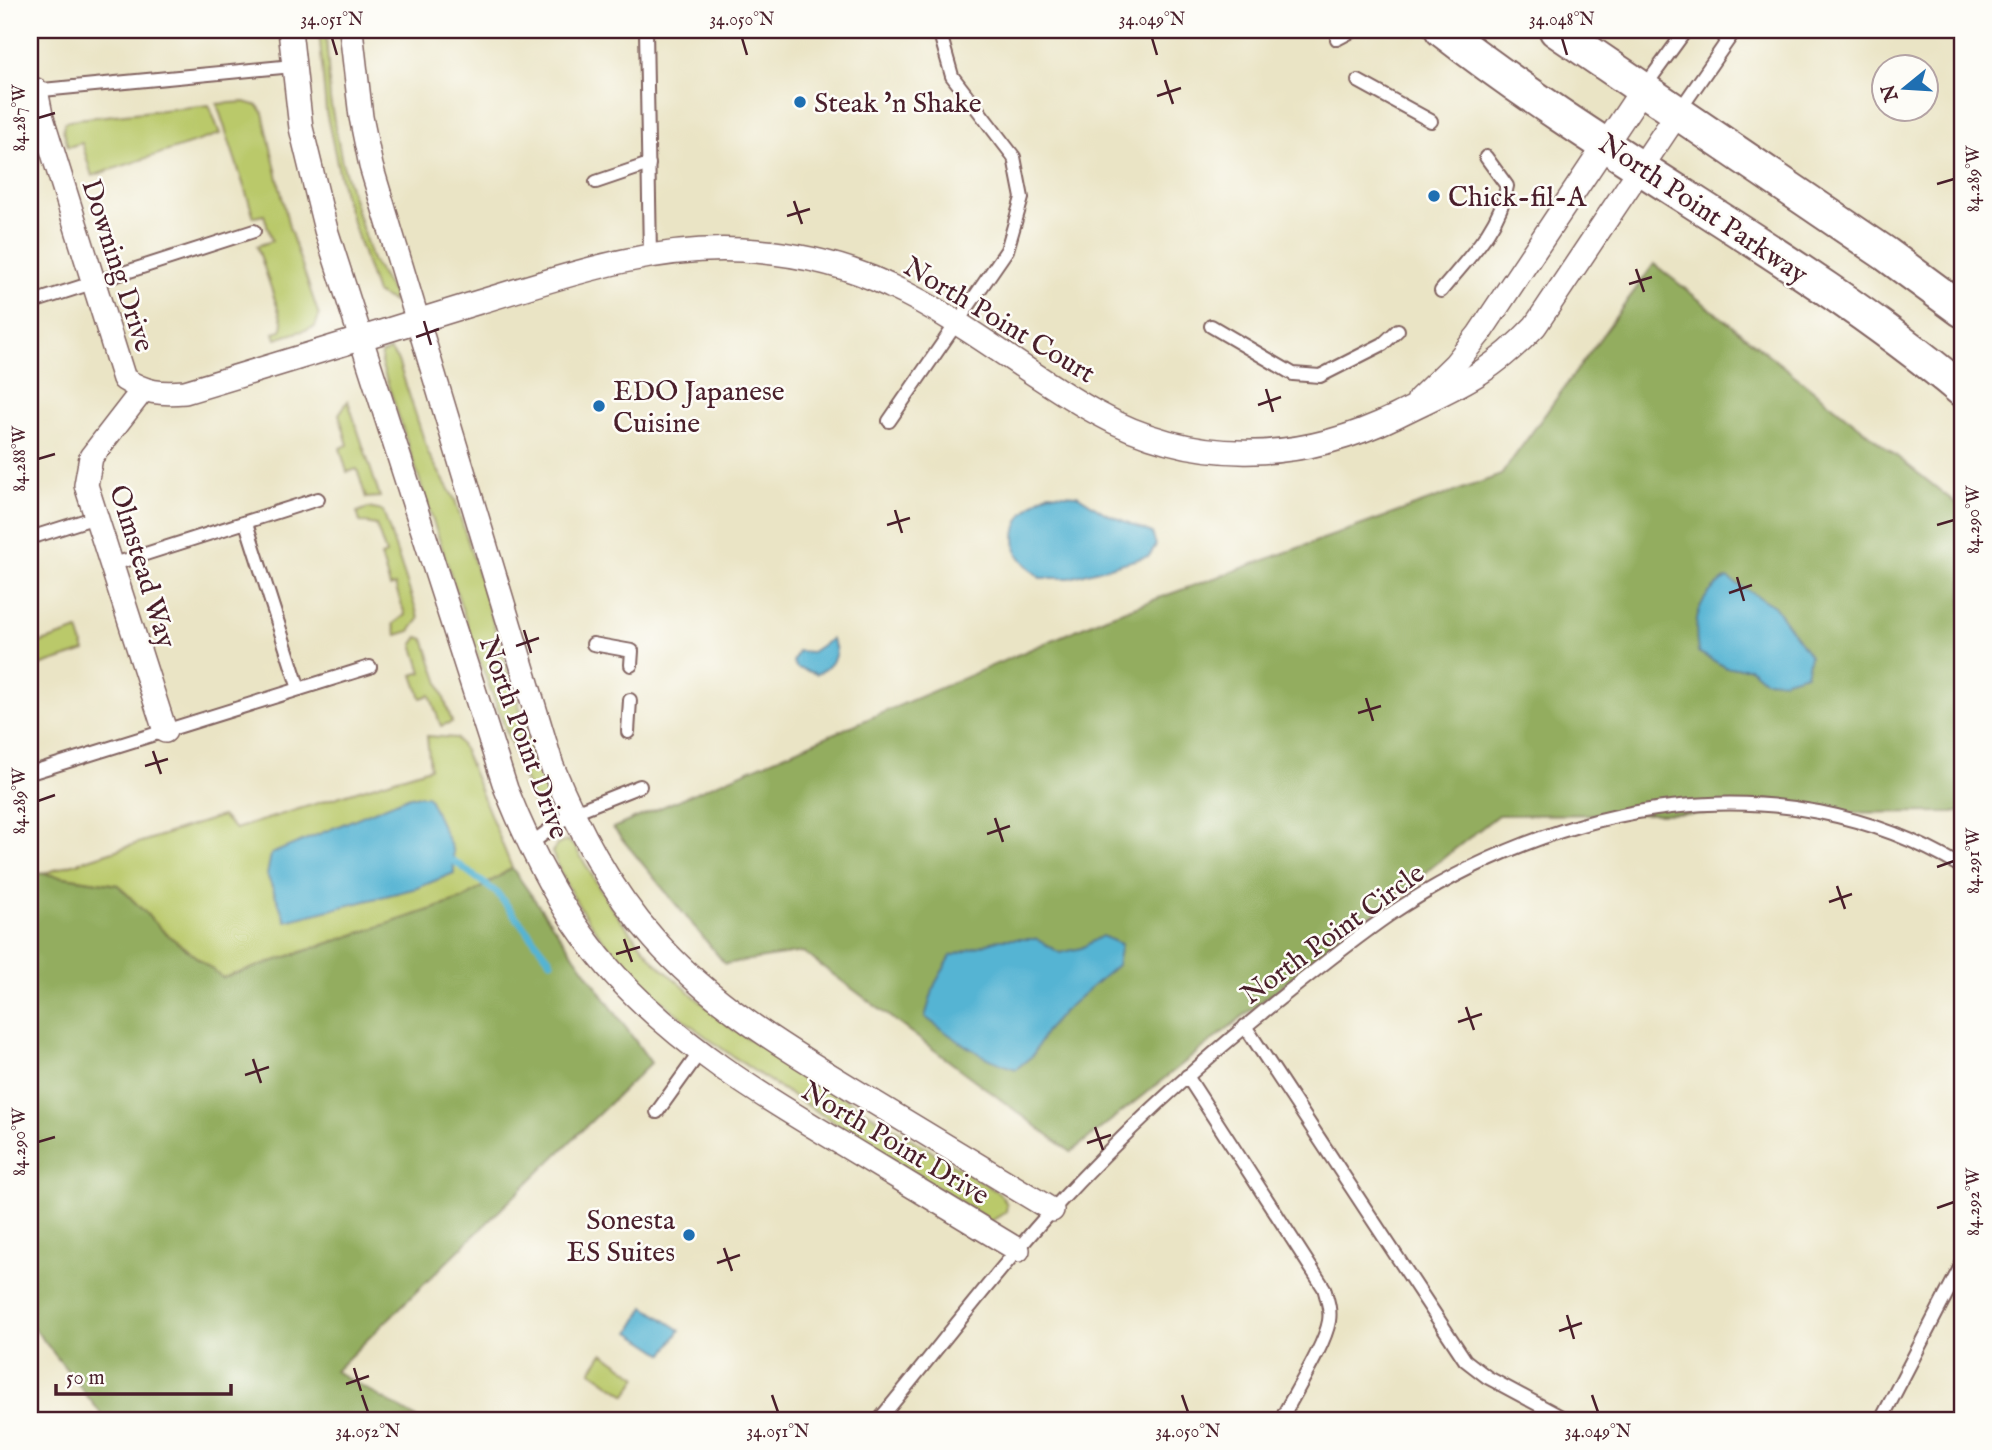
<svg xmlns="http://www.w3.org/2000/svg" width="1992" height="1450" font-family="'IM FELL English',serif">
<rect width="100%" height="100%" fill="#fdfcf7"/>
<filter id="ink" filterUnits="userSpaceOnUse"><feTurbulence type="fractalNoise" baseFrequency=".0143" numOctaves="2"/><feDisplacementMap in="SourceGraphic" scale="14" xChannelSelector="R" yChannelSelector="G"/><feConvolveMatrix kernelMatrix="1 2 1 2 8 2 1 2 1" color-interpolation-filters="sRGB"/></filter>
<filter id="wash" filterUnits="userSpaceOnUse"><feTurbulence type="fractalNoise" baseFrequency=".00686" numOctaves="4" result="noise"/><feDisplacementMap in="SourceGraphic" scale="28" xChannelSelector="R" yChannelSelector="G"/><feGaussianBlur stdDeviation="1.57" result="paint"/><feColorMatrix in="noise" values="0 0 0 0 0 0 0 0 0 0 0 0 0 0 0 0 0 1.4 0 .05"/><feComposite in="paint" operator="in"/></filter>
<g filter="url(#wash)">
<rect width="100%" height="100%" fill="#eae4c5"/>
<g fill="#bac96b" stroke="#82744b" stroke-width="2">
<polygon points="319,30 326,30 330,100 342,162 372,260 392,292 393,302 376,293 344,195 326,112"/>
<polygon points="245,102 258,106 263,113 289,227 319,316 315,327 276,339 274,333 281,331 283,324 257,246 272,241 264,215 254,217 217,104"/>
<polygon points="209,105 220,134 92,176 82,143 68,147 63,129 65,122 77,119"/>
<polygon points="390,350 398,361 429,455 455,500 547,796 547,807 542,809 534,804 476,651 381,363 382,354"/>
<polygon points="348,401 380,497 366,498 357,469 347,472 340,448 348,445 339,414"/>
<polygon points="368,508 383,511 419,619 410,631 397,635 393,624 405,615 395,585 390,587 381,556 386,554 376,525 360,522 357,512"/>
<polygon points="78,630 85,651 30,669 30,646"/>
<polygon points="418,637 424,639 452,722 441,726 430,695 421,698 413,675 422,672 413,644"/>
<polygon points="427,736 456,738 463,748 512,868 463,899 223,978 164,932 118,885 42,874 222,816 235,829 430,768"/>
<path d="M567,840L575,847L612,909L655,962L731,1028L999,1193L1007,1204L1006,1212L991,1221C939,1189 888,1156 837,1124C730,1057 598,976 552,852L557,845Z"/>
<polygon points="603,1353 638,1377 626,1395 591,1371"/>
</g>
<g fill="#93ad5f" stroke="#6e6645" stroke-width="2">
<polygon points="1654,264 1962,508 1962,812 1498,815 1071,1152 803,952 725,964 613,828 1106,617 1501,475"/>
<polygon points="512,868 651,1063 335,1371 420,1420 106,1420 30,1323 30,872 118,885 164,932 223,978 463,899"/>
</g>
<g fill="#54b4d3" stroke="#4f6a7f" stroke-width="2">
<path d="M1049,493L1077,495L1105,513L1152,533L1156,545L1149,556L1070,578H1040C1033,571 1020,561 1017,552C1009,524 1027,505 1049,493Z"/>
<path d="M1727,578L1774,606L1810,656L1806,674L1783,681L1764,680L1750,668H1727L1698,652C1693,618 1697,597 1727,578Z"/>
<path d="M831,639C842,653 832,667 817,674L797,668L793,662L798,651L812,652Z"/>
<polygon points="410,796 428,796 453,851 454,873 417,888 286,921 267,875 271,854"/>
<path d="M1102,936L1121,944L1117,965L1065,1010L1045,1032L1033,1055L1016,1069C982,1059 953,1038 925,1017L935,984L951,956L1000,939H1037L1060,953L1081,948Z"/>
<polygon points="645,1307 680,1330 664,1354 630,1332"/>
</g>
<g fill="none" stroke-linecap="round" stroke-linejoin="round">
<polyline stroke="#54b4d3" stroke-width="7" points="454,861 497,893 551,961"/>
</g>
</g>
<g filter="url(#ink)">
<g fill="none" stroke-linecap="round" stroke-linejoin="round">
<g stroke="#826461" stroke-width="16">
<g id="lane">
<polyline points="646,30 650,255"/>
<polyline points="1337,39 1354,30"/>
<polyline points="1358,81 1431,121"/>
<polyline points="1643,89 1686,30"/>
<polyline points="32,91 293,66"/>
<polyline points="1679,111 1735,30"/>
<polyline points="596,182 649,164"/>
<path d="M1441,291C1467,259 1500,228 1507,186L1486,157"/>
<polyline points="30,303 254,231"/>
<polyline points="1211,326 1293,374 1320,376 1383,344 1398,330"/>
<polyline points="889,421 1007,250 1022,198 1014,157 952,76 939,30"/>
<polyline points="246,523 299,689"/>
<polyline points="30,538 96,517"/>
<polyline points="111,565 318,499"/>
<polyline points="593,644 632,651 631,665"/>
<polyline points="628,732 630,700"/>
<polyline points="30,773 370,667"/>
<polyline points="529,845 572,813 640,786"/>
<polyline points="1245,1026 1465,1360 1487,1377 1567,1420"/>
<path d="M1187,1076L1324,1288C1327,1299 1331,1309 1329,1321C1325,1346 1293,1395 1281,1420"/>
<polyline points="657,1112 700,1052"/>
<path d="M879,1420C937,1350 992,1276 1053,1209C1124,1132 1201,1061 1283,996C1318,968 1353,940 1389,915C1560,801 1779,757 1962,867"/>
<polyline points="1881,1420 1962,1264"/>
</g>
</g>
<g stroke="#826461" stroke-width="26">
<g id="street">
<path d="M290,30L301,128L326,230L506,789C533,856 566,922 616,976C680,1046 760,1095 841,1143C900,1179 959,1214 1018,1250"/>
<path d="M351,30L361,117L371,166L552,766C578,828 609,889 654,939C712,1005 788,1050 862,1095C925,1133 989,1172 1052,1210"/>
<path d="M36,90L41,115L124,379C146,393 160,394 185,392C283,363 381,332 479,302C565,276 651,245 742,250C792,253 845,264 890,286C964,320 1025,373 1095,412C1191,466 1298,464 1396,416C1456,386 1487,377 1535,326L1677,114"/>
<polyline points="142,391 91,457 86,485 165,731"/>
<polyline points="1419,399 1455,364 1479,334 1642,90"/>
</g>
</g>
<g stroke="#826461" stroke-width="37">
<g id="secondary">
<path d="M1442,30C1608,160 1800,255 1962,390"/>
<polyline points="1556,30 1886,254 1962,310"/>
</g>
</g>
<use href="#lane" stroke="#fff" stroke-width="12"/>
<use href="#street" stroke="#fff" stroke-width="23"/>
<use href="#secondary" stroke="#fff" stroke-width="33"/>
</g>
</g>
<path fill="none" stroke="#4a1f2b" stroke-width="2.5" d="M332,38L337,55M742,38L747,55M1152,38L1157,55M1562,38L1567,55M1165,80L1173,104M1157,96L1181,88M38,118L55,113M1937,184L1954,179M794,201L802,224M787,216L810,209M1636,269L1644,292M1629,284L1652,277M424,321L431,345M416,337L439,329M1266,389L1273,412M1258,405L1281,397M38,459L55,454M895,510L902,533M887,525L910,518M1937,525L1954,520M1737,577L1744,601M1729,593L1752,585M524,630L531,653M516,646L539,638M1366,698L1373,721M1358,713L1381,706M153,751L161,774M145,766L168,759M38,801L55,795M995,818L1003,842M987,834L1010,826M1937,867L1954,861M1837,886L1845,909M1829,902L1852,894M624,939L632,962M616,954L640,947M1466,1007L1474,1030M1458,1022L1482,1014M253,1059L261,1083M245,1075L269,1067M1095,1127L1103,1150M38,1142L55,1137M1087,1143L1111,1135M1937,1208L1954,1202M724,1248L732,1271M717,1263L740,1255M1567,1315L1574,1339M1559,1331L1582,1323M354,1368L361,1391M346,1384L369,1376M362,1395L368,1412M772,1395L778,1412M1182,1395L1188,1412M1592,1395L1598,1412"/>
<g fill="#1f6fb2" stroke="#fdfcf7" stroke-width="2.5">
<circle cx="800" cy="102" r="7"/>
<circle cx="1434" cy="196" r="7"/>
<circle cx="599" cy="406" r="7"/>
<circle cx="689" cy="1235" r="7"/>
</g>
<g text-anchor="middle" stroke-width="5" stroke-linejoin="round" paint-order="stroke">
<g font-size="28" fill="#4a1f2b" stroke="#fdfcf7" text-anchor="start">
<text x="814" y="112">Steak 'n Shake</text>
<text x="1448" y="206">Chick-fil-A</text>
<text x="613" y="400">EDO Japanese<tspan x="613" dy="32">Cuisine</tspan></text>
<text x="675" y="1229" text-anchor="end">Sonesta<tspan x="675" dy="32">ES Suites</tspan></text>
</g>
<g font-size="28" fill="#4a1f2b" stroke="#fdfcf7">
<text transform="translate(1704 208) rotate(34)" y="10">North Point Parkway</text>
<text transform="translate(119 265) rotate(72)" y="10">Downing Drive</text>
<text transform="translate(1000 319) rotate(31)" y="10">North Point Court</text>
<text transform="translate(144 566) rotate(73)" y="10">Olmstead Way</text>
<text transform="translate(525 737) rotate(70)" y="10">North Point Drive</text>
<text transform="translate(1332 933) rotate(-36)" y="10">North Point Circle</text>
<text transform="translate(896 1142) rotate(31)" y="10">North Point Drive</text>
</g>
</g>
<rect width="1992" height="1450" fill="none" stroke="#fdfcf7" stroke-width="77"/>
<g transform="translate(1905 88) rotate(252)"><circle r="33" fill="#fdfcf7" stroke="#b5a4a5" stroke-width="2"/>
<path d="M0-5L12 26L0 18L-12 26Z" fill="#1f6fb2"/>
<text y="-10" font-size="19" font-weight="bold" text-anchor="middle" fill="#4a1f2b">N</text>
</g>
<path d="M56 1384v10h175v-10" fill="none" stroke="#4a1f2b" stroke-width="3.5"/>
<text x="66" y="1384" font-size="21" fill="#4a1f2b" stroke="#fdfcf7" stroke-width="5" paint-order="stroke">50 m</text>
<rect x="38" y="38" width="1916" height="1374" fill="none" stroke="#4a1f2b" stroke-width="2.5"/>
<g font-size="18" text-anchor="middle" fill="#4a1f2b">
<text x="332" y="25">34.051°N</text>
<text x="742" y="25">34.050°N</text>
<text x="1152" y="25">34.049°N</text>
<text x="1562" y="25">34.048°N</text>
<text transform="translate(19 118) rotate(-90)" y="6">84.287°W</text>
<text transform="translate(1973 179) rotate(-90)" y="6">84.289°W</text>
<text transform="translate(19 459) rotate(-90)" y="6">84.288°W</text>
<text transform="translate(1973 520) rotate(-90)" y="6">84.290°W</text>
<text transform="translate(19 801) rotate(-90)" y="6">84.289°W</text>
<text transform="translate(1973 861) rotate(-90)" y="6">84.291°W</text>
<text transform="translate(19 1142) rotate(-90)" y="6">84.290°W</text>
<text transform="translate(1973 1202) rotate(-90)" y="6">84.292°W</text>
<text x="368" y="1437">34.052°N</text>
<text x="778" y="1437">34.051°N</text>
<text x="1188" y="1437">34.050°N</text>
<text x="1598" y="1437">34.049°N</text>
</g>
</svg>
